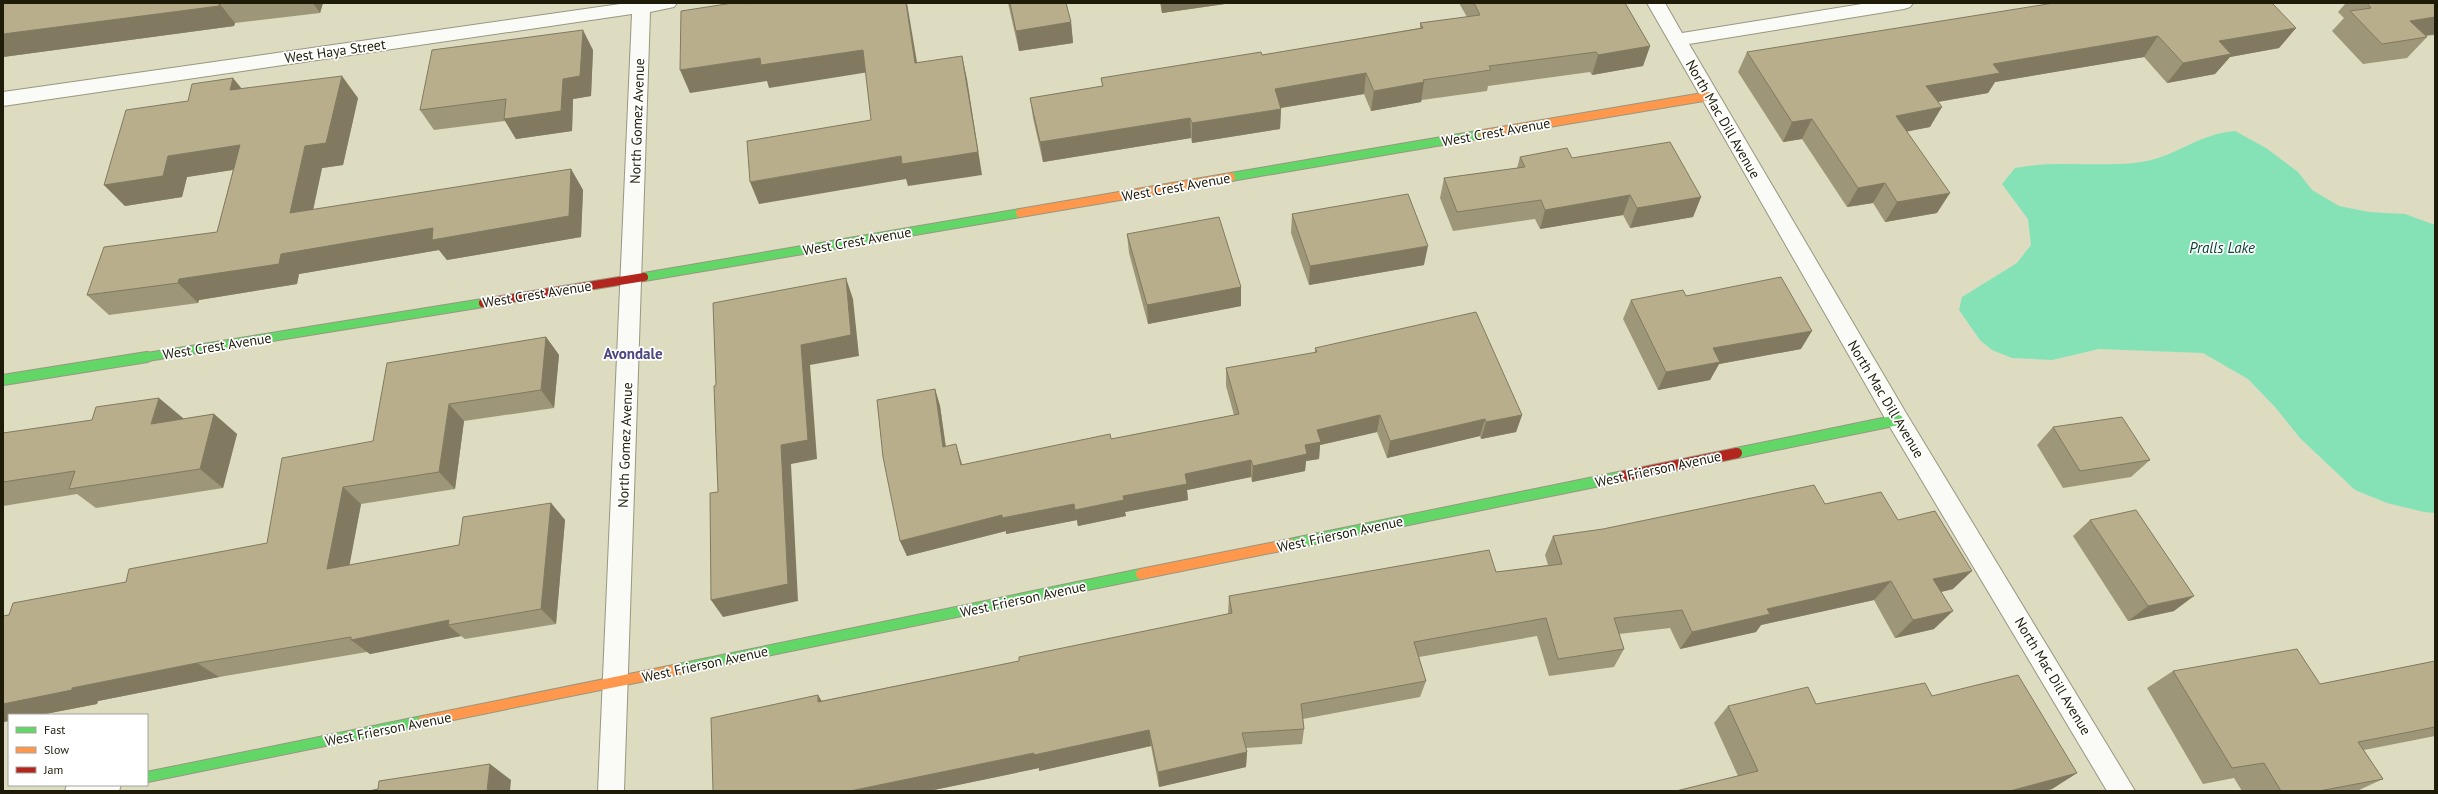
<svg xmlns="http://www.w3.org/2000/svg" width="2438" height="794" font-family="'PT Sans',sans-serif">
<rect width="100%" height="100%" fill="#dddcc0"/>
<path fill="#84e2b6" d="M2235,131L2266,148L2298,172L2312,190L2339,206L2369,212L2405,214L2435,225V513L2424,512L2387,503L2355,490L2300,438L2275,407L2248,379L2203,353L2099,349L2052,360L2012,358L1992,350L1980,340L1959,310L1962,297L2017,263L2031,245L2028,219L2002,184L2015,168C2055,160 2094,167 2134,163C2166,160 2183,145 2211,136C2218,133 2227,132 2235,131Z"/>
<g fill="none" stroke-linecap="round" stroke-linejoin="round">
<g stroke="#989781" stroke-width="2">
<g id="street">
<polygon points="627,3 677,3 674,7 650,12 624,791 598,791 632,14 3,106 3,92"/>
<polygon points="1647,3 1665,3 1682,33 1868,3 1913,3 1910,7 1904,9 1689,44 1906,413 2135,791 2107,791 1890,427"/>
<polygon points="67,785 121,785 119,791 65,791"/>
</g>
</g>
<g stroke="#989781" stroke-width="10">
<g id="fast-far1">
<polyline points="1231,177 1483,134"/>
<polyline points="644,277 1020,213"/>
<polyline points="141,358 483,303"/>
</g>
</g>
<g stroke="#989781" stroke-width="12">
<g id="fast">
<polyline points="3,380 147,357"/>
<polyline points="1737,453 1898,420"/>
<polyline points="1290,544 1624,476"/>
<polyline points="679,669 1141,574"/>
<polyline points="147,777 423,721"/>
</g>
</g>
<g stroke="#989781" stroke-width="10">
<g id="slow-far1">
<polyline points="1483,134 1709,96"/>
<polyline points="1020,213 1231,177"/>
</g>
</g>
<g stroke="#989781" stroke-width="12">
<g id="slow">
<polyline points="1141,574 1290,544"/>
<polyline points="423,721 679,669"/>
</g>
</g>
<g stroke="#989781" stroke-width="10">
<polyline id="jam-far1" points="483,303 644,277"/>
</g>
<g stroke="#989781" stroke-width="12">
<polyline id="jam" points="1624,476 1737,453"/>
</g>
<use href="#street" fill="#fafaf6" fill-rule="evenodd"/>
<use href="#fast-far1" stroke="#63d668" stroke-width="8"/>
<use href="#fast" stroke="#63d668" stroke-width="10"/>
<use href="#slow-far1" stroke="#ff974d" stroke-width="8"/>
<use href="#slow" stroke="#ff974d" stroke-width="10"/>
<use href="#jam-far1" stroke="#b3261e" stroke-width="8"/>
<use href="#jam" stroke="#b3261e" stroke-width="10"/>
</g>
<g fill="#9e9678">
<polygon points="3,3 323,3 320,13 235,23 234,26 3,57"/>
<polygon points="1008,3 1066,3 1071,22 1073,43 1019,51"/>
<polygon points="1160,3 1232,3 1162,13"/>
<polygon points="1459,3 1625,3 1650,46 1643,66 1592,75 1590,72 1488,86 1487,91 1422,100 1421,102 1371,111 1364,94 1281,108 1280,129 1192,143 1191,138 1043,162 1033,118 1030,98 1102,86 1101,78 1262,55 1420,28 1420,23 1467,17"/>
<polygon points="2346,3 2435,3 2435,35 2425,36 2427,37 2407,58 2363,64 2332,31 2344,18 2338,12"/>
<polygon points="2296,28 2279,48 2230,57 2215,74 2167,83 2144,57 1995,82 1988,93 1938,102 1930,127 1907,131 1937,213 1885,222 1873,203 1847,207 1802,139 1783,142 1738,72 1747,52"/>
<polygon points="593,50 591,96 573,99 572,131 516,139 505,121 434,130 420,110"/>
<polygon points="242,89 358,98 343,165 322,168 313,210 571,169 583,190 581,237 447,260 439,250 299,274 297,284 199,300 198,303 109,315 87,295 217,232 233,170 187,177 182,197 125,206 104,185 188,101"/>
<polygon points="1520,157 1572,158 1701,197 1693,217 1630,228 1623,215 1540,229 1535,219 1453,231 1440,198 1444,178 1517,168"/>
<polygon points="1292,214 1424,265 1309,285 1291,233"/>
<polygon points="1127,234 1241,287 1241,306 1148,324 1129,253"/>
<polygon points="1686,296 1801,349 1719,364 1710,380 1658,390 1623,319 1631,300"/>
<polygon points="546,337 559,355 554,408 464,421 455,489 361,504 349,565 459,545 551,503 565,520 556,624 465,639 461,636 370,654 367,652 219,677 98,701 97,704 3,722 3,616 267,543 373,441"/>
<polygon points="1315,348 1522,415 1516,432 1481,439 1480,436 1387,458 1377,432 1320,445 1319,459 1306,461 1305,471 1252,482 1251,477 1187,490 1188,500 1125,512 1126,516 1078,526 1077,520 1006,534 1006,531 907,556 900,541 935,389 940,406 946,447 961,461 962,465 1111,439 1234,415 1226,386 1226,368 1315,353"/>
<polygon points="214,414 237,434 223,488 96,508 77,494 3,506 3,433 183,418 182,419"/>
<polygon points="2053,427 2150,460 2131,477 2063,488 2037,445"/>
<polygon points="1825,504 1898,520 1953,589 1941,592 1934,629 1895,638 1874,600 1761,625 1756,632 1680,649 1670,628 1619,634 1624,649 1614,667 1549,676 1537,636 1419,657 1426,681 1420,697 1303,719 1304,729 1302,744 1246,748 1247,752 1246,767 1159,787 1151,746 1039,771 1039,768 929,791 713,791 818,695 821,701 1019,661 1228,614 1229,596 1496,572 1548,565 1545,555 1553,536"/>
<polygon points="2090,520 2174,611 2128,621 2073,536"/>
<polygon points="2435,661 2435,736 2364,750 2383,779 2357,791 2242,791 2234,778 2203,784 2147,688 2173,671 2320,684"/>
<polygon points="1932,696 2077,773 2052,789 2044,791 1676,791 1738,776 1714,723 1728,706 1816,704"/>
</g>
<g fill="#817a61">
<polygon points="219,3 235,23 234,26 3,57 3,34"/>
<polygon points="313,3 323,3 320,13"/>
<polygon points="906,3 907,3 921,86 915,63"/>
<polygon points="1161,3 1232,3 1162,13"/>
<polygon points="2435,17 2435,34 2391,41 2410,21"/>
<polygon points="1071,22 1073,43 1019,51 1016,31"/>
<polygon points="2296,28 2279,48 2230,57 2215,74 2167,83 2183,63 2219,41"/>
<polygon points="583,30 593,50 591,96 573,99 572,131 516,139 504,119 563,79"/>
<polygon points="2158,36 2144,57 1995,82 1988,93 1914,106 1926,86 1993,64"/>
<polygon points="1650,46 1643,66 1592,75 1598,55"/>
<polygon points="863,50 869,72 769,88 767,81 690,93 680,70 760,58"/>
<polygon points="962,56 967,79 982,175 908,186 906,179 759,204 750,182 901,156"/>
<polygon points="1366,73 1364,94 1274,109 1275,89"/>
<polygon points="342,76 358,98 343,165 322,168 308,234 290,213 305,146"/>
<polygon points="233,78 251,100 230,90"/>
<polygon points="1424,82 1421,102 1371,111 1374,91"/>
<polygon points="1942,107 1930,127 1885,136 1896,116"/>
<polygon points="1281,109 1280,129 1192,143 1192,123"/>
<polygon points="1190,118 1191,138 1043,162 1040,142"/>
<polygon points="1812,119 1802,139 1783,142 1792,122"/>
<polygon points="240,145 258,166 187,177 182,197 125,206 104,185 168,156"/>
<polygon points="571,169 583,190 581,237 447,260 439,250 299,274 297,284 199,300 198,303 178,283 179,279 281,254"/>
<polygon points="1885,183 1873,203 1847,207 1858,188"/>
<polygon points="1950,193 1937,213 1885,222 1897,202"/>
<polygon points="1630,195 1623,215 1540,229 1545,210"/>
<polygon points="1701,197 1693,217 1630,228 1637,208"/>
<polygon points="1428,246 1424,265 1309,285 1310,266"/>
<polygon points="846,278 853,299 859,356 810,365 817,459 791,464 798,601 723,617 711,600 781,445 801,345"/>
<polygon points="1241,287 1241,306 1148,324 1147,305"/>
<polygon points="1812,331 1801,349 1719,364 1710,380 1658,390 1666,372 1713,348"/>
<polygon points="546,337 559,355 554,408 541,390"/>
<polygon points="935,389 940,406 948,464 943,447"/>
<polygon points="159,398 183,418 175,444 151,424"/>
<polygon points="449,404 464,421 455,489 439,472"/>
<polygon points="214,414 237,434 223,488 200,469"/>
<polygon points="1380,415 1377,432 1320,445 1319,459 1306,461 1305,471 1252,482 1253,466 1305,445 1317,430"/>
<polygon points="1522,415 1516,432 1481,439 1486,422"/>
<polygon points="1485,419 1480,436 1387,458 1390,441"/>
<polygon points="956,444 961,461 966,482 961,465"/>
<polygon points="1251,460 1251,477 1187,490 1188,500 1125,512 1126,516 1078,526 1075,510 1185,474"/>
<polygon points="343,487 361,504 346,584 327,569"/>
<polygon points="551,503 565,520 556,624 541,609"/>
<polygon points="1074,504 1077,520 1006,534 1006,531 907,556 900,541 1002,515"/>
<polygon points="1972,571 1953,589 1915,598 1933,579"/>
<polygon points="1891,581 1874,600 1761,625 1756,632 1680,649 1692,632 1767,609"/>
<polygon points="2194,596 2174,611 2128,621 2148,606"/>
<polygon points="1953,611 1934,629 1895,638 1913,620"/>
<polygon points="449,620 448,625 461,636 370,654 351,640"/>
<polygon points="197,663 219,677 98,701 97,704 40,715 9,715 9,721 3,722 3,704 72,688"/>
<polygon points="818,695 828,711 818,702"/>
<polygon points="1149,730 1151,746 1039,771 1039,768 929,791 850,791 1034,753"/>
<polygon points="1247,752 1246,767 1159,787 1158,772"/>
<polygon points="490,764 511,780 510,791 487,791"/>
<polygon points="2077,773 2052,789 2044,791 2010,791"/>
</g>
<g fill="#b8ae8b" stroke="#817a61">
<polygon points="3,3 220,3 219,3 219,6 3,34"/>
<polygon points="733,3 746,3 746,4 750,3 906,3 915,63 962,56 978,152 902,164 901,156 750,182 747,141 871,120 863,50 761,65 760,58 680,70 681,11"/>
<polygon points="1010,3 1066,3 1071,22 1016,31"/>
<polygon points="1474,3 1625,3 1650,46 1598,55 1596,52 1489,66 1491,70 1423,80 1424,82 1374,91 1366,73 1275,89 1281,109 1192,123 1190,118 1040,142 1030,98 1103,86 1101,78 1261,52 1262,55 1423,28 1420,23 1480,15"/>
<polygon points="2054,3 2272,3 2296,28 2219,41 2231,54 2183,63 2158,36 1993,64 2000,73 1926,86 1942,107 1896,116 1950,193 1897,202 1885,183 1858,188 1812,119 1792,122 1747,52"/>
<polygon points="2367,3 2435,3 2435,17 2410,21 2427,37 2382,44 2350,11 2371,8"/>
<polygon points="583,30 580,76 563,79 561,111 504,119 506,99 420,110 432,50"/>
<polygon points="342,76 326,143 305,146 290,213 571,169 569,216 432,240 433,228 281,254 279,264 179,279 178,283 87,295 104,247 217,232 240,145 168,156 163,176 104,185 126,110 188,101 192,84 233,78 230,90"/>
<polygon points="1670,142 1701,197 1637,208 1630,195 1545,210 1541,200 1457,212 1444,178 1525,167 1520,157 1567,148 1572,158"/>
<polygon points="1408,194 1428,246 1310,266 1292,214"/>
<polygon points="1219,217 1241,287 1147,305 1127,234"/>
<polygon points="1781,277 1812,331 1713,348 1720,362 1666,372 1631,300 1683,290 1686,296"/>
<polygon points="846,278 851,335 801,345 808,440 781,445 788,584 711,600 710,493 718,492 714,386 716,385 713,303"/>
<polygon points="1476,312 1522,415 1486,422 1485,419 1390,441 1380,415 1317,430 1321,442 1305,445 1307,454 1253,466 1251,460 1185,474 1187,484 1123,496 1124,500 1075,510 1074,504 1002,518 1002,515 900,541 883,457 877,400 935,389 943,447 956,444 961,465 1110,434 1111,439 1239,414 1226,368 1317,352 1315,348"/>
<polygon points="546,337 541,390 449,404 439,472 343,487 327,569 459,545 463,517 551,503 541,609 448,625 449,620 351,640 351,637 197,663 72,688 72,690 3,704 3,616 9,615 13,603 126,582 129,569 267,543 282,458 373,441 387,363"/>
<polygon points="159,398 151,424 214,414 200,469 69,489 75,471 3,482 3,433 92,420 96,407"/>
<polygon points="2122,417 2150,460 2080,471 2053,427"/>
<polygon points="1814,485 1825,504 1881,492 1898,520 1935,511 1972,571 1933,579 1953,611 1913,620 1891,581 1767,609 1770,614 1692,632 1682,610 1614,618 1624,649 1558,659 1546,618 1414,642 1426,681 1301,704 1304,729 1242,733 1247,752 1158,772 1149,730 1034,755 1034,753 850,791 713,791 711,718 818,695 818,702 1019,661 1019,657 1232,613 1229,596 1489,550 1496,572 1562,564 1553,536 1603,529"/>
<polygon points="2136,510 2194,596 2148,606 2090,520"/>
<polygon points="2297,649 2320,684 2435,661 2435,727 2358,742 2383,779 2319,791 2281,791 2264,763 2232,768 2173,671"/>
<polygon points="2018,675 2077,773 2010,791 1676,791 1758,771 1728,706 1808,687 1816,704 1925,683 1932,696"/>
<polygon points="490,764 487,791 369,791 378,789 379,781"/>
</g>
<g text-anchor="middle" stroke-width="3.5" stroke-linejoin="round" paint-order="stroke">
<g font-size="14" fill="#1e1c09" stroke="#fff">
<text transform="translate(335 51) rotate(-8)" y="5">West Haya Street</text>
<text transform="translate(1723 119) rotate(60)" y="5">North Mac Dill Avenue</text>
<text transform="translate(637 121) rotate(-88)" y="5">North Gomez Avenue</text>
<text transform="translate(1496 132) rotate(-10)" y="5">West Crest Avenue</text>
<text transform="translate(1176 187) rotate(-10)" y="5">West Crest Avenue</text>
<text transform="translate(857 241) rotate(-10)" y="5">West Crest Avenue</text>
<text transform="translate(537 294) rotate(-9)" y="5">West Crest Avenue</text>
<text transform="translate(217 346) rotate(-9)" y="5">West Crest Avenue</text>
<text transform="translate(1886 399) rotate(59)" y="5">North Mac Dill Avenue</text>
<text transform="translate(625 445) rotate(-88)" y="5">North Gomez Avenue</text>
<text transform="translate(1658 469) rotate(-12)" y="5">West Frierson Avenue</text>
<text transform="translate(1340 534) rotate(-12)" y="5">West Frierson Avenue</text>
<text transform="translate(1023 599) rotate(-12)" y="5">West Frierson Avenue</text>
<text transform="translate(705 664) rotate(-12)" y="5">West Frierson Avenue</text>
<text transform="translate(2053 676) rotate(59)" y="5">North Mac Dill Avenue</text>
<text transform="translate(388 729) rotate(-11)" y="5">West Frierson Avenue</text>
</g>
<g font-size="15" font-style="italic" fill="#074330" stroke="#fff">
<text x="2222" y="253">Pralls Lake</text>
</g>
<g font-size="15" font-weight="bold" fill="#4b4583" stroke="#fff">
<text x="633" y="359">Avondale</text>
</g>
</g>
<rect width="2438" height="794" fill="none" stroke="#1e1c09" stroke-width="8"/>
<rect x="8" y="714" width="140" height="72" fill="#ffffff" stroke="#a5a49d"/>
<rect x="16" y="727" width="20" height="6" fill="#63d668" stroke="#a5a49d"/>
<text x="44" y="734" font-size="12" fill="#1e1c09">Fast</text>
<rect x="16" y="747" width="20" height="6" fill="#ff974d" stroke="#a5a49d"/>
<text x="44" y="754" font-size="12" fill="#1e1c09">Slow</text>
<rect x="16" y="767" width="20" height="6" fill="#b3261e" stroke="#a5a49d"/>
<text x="44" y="774" font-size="12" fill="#1e1c09">Jam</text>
</svg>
